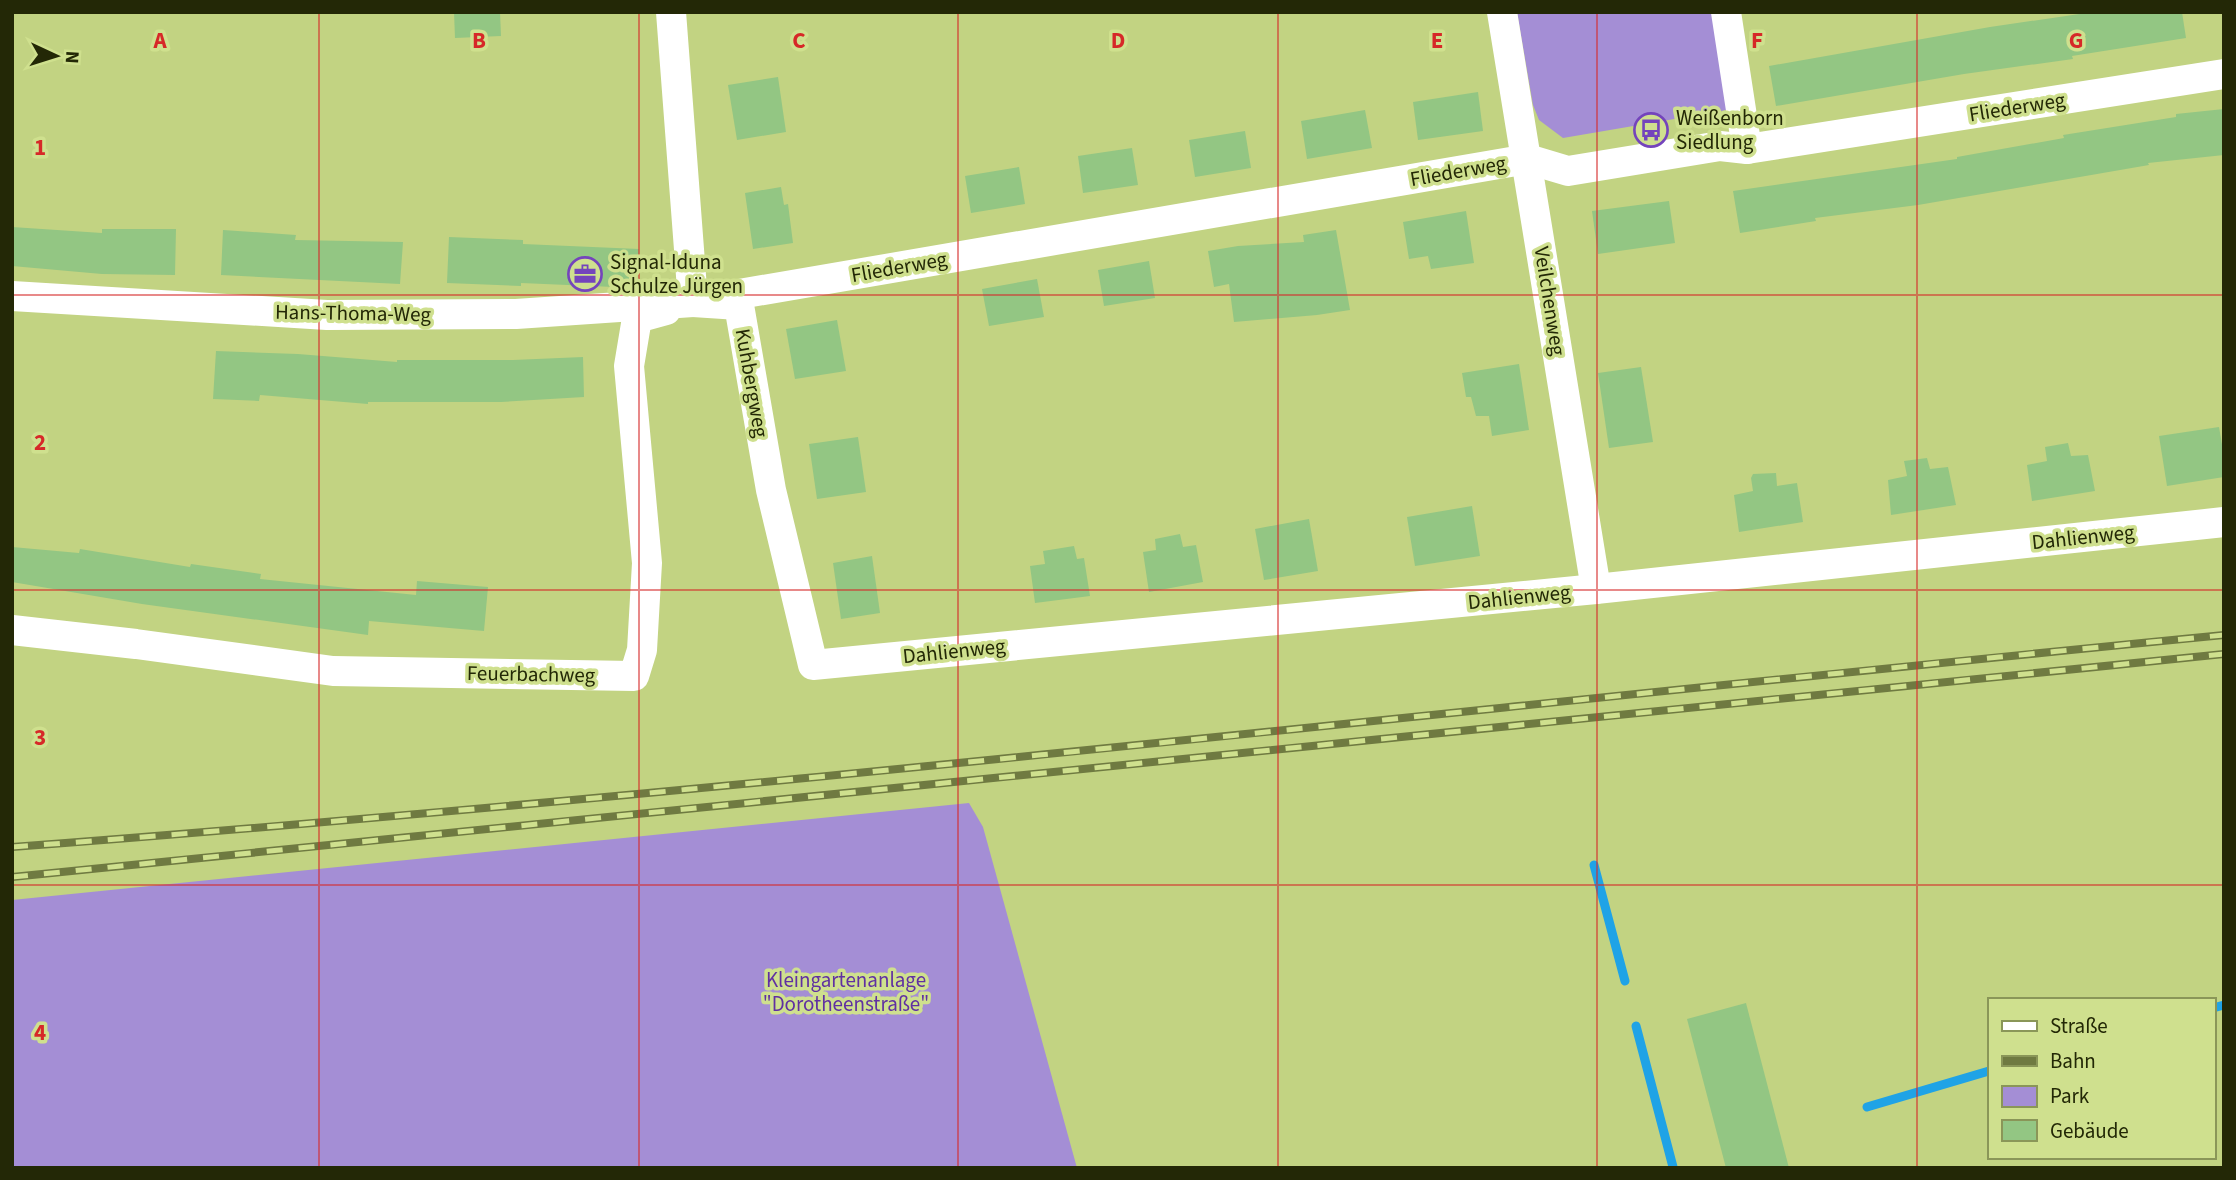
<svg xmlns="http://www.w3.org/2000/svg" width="2236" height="1180" font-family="'Source Sans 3',sans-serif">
<rect width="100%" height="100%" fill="#c2d382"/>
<g fill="#a48ed5">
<polygon points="1517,12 1717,12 1733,109 1563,138 1539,120 1533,105"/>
<polygon points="969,803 983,827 1077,1168 12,1168 12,900"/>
</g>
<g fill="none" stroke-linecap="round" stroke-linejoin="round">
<g stroke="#1fa3e6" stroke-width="9">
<polyline points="1594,865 1625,981"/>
<polyline points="2213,1008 2224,1005"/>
<polyline points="1636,1026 1673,1167"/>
<polyline points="1867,1107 1989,1071"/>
</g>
</g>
<g fill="#93c683">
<polygon points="454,12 500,12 501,36 455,38"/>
<polygon points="2093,12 2182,12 2186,38 2072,56 2073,59 1964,74 1776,106 1769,66 1990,27"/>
<polygon points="778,77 786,132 737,140 728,85"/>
<polygon points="1478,92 1483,131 1418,140 1413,102"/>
<polygon points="2224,109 2224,155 2148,163 2149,165 1918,205 1815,218 1816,221 1740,233 1733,191 1957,159 1957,157 2064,138 2063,135 2176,117 2176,114"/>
<polygon points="1365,110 1372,148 1307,159 1301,121"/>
<polygon points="1245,131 1251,168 1195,177 1189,140"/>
<polygon points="1132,148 1138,185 1083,193 1078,156"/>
<polygon points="1019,167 1025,204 971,213 965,176"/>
<polygon points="781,187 784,205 788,204 793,243 753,249 745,193"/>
<polygon points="1669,201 1675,243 1598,254 1592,211"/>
<polygon points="1466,211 1474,263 1431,269 1428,256 1409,259 1403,222"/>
<polygon points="12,227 102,233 102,229 176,229 175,275 102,274 12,266"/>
<polygon points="223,230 296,235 295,240 403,242 400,284 221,275"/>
<polygon points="1336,230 1350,310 1317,315 1234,322 1229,284 1214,287 1208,251 1238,246 1304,242 1303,235"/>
<polygon points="449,237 523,240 523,244 639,249 637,288 521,283 521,286 447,283"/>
<polygon points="1149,261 1155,298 1104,306 1098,270"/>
<polygon points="1037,279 1044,317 989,326 982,289"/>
<polygon points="837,320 846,371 795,379 786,329"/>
<polygon points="216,351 298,354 397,362 397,360 513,360 583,357 584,397 501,402 368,402 368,404 260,395 259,401 213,399"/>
<polygon points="1519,364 1529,430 1492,436 1489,416 1476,416 1471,397 1466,397 1462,373"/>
<polygon points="1641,367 1653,442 1609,448 1598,373"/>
<polygon points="2219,427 2224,456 2224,477 2167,486 2159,436"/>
<polygon points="858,437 866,492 817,499 809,444"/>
<polygon points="2068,443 2071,456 2088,455 2095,491 2032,501 2027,465 2047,461 2045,447"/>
<polygon points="1927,458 1930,469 1948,467 1956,505 1891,515 1888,480 1907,476 1904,461"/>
<polygon points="1776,473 1777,486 1797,483 1803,522 1739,532 1734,495 1753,491 1751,478 1753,474"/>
<polygon points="1472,506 1480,556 1415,566 1407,517"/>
<polygon points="1309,519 1318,571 1264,580 1255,529"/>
<polygon points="1180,534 1183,547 1196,545 1203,582 1149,592 1143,552 1156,550 1155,539"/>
<polygon points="1074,546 1077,559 1084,558 1090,596 1035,603 1030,566 1045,564 1043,551"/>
<polygon points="12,547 79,553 80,549 190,567 191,564 261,574 260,579 416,595 417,581 488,587 484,631 369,621 368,635 142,604 12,582"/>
<polygon points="872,556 880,613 841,619 833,563"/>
<polygon points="1746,1003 1789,1168 1726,1168 1687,1019"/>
</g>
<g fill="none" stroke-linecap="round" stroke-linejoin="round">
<g stroke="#fff" stroke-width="30">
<polyline points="671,12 693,302 739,305 771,490 813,665 1596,589 2224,522"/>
<polyline points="1502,12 1596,589"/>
<polyline points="1726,12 1747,149"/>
<polyline points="12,296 327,315 516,314 693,302 1528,159 1568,171 1720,146 1747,149 2224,74"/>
<polyline points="12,630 136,644 333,671 634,676 642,650 647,563 629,366 637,318 666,310"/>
</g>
<g stroke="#6f7a41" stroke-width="8">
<g id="rail">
<path d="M12,847C751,792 1487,706 2224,635"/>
<polyline points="12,877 2224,654"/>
</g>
</g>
<use href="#rail" stroke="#cfe08e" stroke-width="5" stroke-dasharray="16" stroke-linecap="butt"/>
</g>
<path fill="none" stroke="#d62828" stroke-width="2" stroke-opacity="0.55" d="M319,12V1168M639,12V1168M958,12V1168M1278,12V1168M1597,12V1168M1917,12V1168M12,295H2224M12,590H2224M12,885H2224"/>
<defs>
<g id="bus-ring" transform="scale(1.75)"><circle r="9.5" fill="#cfe08e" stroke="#7444bc" stroke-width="1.5"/><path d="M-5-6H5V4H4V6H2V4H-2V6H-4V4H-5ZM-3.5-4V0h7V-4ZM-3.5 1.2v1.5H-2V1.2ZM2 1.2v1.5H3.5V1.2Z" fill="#7444bc"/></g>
<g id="office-ring" transform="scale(1.75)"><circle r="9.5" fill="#cfe08e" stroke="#7444bc" stroke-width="1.5"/><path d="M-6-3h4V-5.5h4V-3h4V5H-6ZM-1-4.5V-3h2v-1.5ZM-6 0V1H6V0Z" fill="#7444bc"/></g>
</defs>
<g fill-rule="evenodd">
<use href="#bus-ring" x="1651" y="130"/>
<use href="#office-ring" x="585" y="274"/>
</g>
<g text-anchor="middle" stroke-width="7" stroke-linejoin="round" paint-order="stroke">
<g font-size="21" fill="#232806" stroke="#cfe08e">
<text transform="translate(2017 107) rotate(-9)" y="7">Fliederweg</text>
<text transform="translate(1458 171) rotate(-10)" y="7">Fliederweg</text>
<text transform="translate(899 267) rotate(-10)" y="7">Fliederweg</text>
<text transform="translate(1550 301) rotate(81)" y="7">Veilchenweg</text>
<text transform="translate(353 313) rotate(1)" y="7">Hans-Thoma-Weg</text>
<text transform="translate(752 383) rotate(80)" y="7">Kuhbergweg</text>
<text transform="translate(2083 537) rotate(-6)" y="7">Dahlienweg</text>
<text transform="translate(1519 597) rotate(-6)" y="7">Dahlienweg</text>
<text transform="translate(954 651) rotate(-6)" y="7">Dahlienweg</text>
<text transform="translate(531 674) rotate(1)" y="7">Feuerbachweg</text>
</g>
<g font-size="21" fill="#232806" stroke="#cfe08e" text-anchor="start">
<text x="1676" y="125">Weißenborn<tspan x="1676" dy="24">Siedlung</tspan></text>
<text x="610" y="269">Signal-Iduna<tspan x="610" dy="24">Schulze Jürgen</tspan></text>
</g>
<g font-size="21" fill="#6030a2" stroke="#cfe08e">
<text x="846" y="987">Kleingartenanlage<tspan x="846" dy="24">"Dorotheenstraße"</tspan></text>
</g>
</g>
<g font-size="23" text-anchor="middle" font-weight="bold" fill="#d62828" stroke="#cfe08e" stroke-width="7" stroke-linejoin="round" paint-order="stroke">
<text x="160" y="48">A</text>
<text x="479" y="48">B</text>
<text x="799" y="48">C</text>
<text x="1118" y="48">D</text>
<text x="1437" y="48">E</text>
<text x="1757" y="48">F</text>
<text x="2076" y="48">G</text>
<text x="40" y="155">1</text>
<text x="40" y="450">2</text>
<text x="40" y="745">3</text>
<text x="40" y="1040">4</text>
</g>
<rect width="2236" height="1180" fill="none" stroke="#232806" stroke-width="28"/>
<rect x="1988" y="998" width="228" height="161" fill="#cfe08e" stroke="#8a9658" stroke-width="2"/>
<rect x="2002" y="1021" width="35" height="10" fill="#ffffff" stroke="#8a9658" stroke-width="2"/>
<text x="2050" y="1033" font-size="21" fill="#232806">Straße</text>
<rect x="2002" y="1056" width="35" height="10" fill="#6f7a41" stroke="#8a9658" stroke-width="2"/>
<text x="2050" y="1068" font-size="21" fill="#232806">Bahn</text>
<rect x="2002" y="1086" width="35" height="21" fill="#a48ed5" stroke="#8a9658" stroke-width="2"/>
<text x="2050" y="1103" font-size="21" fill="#232806">Park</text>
<rect x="2002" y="1120" width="35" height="21" fill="#93c683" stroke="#8a9658" stroke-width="2"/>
<text x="2050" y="1138" font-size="21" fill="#232806">Gebäude</text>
<g transform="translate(56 56) rotate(94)" stroke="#cfe08e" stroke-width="5" paint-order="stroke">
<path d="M0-5L12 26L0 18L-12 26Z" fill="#232806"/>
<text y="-10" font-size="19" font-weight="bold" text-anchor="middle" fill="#232806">N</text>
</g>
</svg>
